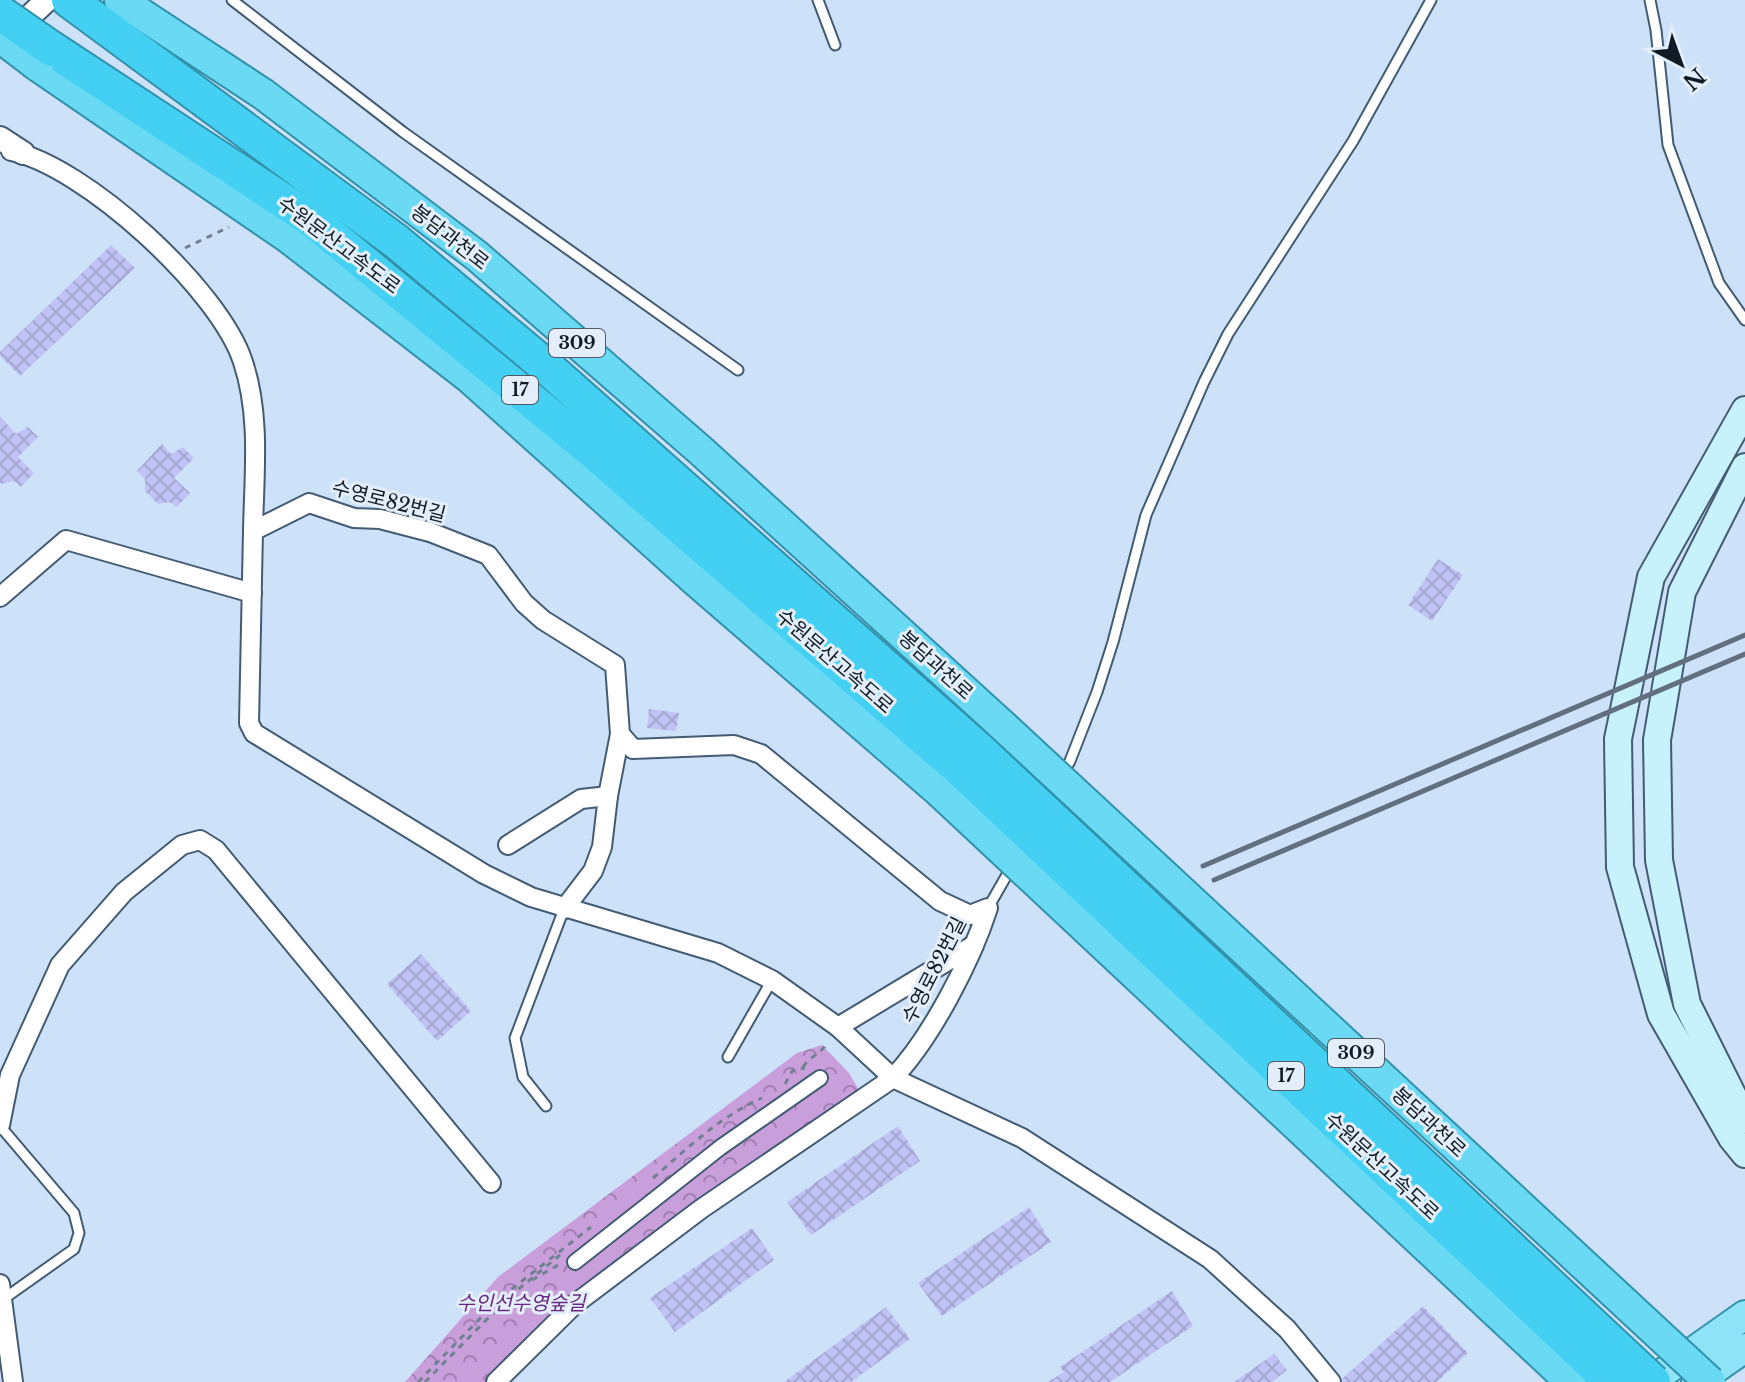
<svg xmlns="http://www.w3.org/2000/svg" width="1745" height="1382" font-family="'Libre Baskerville','Noto Sans KR',serif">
<defs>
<pattern id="park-crowns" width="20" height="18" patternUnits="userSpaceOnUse" patternTransform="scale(2)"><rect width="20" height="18" fill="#c89edb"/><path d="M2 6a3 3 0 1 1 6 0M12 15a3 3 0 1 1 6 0" fill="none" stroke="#a180b1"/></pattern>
<pattern id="building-cross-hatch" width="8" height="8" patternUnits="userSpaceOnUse" patternTransform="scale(2)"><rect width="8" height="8" fill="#c0c2f5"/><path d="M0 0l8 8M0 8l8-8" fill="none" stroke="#a4a6d2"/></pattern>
</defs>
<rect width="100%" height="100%" fill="#cde2f9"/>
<polygon fill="url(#park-crowns)" points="822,1045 849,1073 860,1092 617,1261 490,1382 405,1382 498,1277 797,1053"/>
<g fill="url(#building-cross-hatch)">
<polygon points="111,245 135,268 20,376 0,356 0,352"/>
<polygon points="0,417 16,434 28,427 38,437 18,457 34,473 21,487 14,481 0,484"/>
<polygon points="162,444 171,454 183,447 194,458 174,478 190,493 177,507 169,502 158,504 145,491 145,479 137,471"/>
<polygon points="1438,559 1463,575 1432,621 1408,605"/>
<polygon points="649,709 679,713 676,731 647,728"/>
<polygon points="421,954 471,1011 437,1041 387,984"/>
<polygon points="898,1126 920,1161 811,1235 787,1202"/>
<polygon points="1029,1207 1051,1242 942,1316 918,1283"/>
<polygon points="752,1228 774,1260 675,1332 650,1298"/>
<polygon points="1172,1291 1193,1326 1110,1382 1048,1382 1064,1372 1060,1367"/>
<polygon points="1423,1306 1468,1353 1437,1382 1343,1382 1342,1379"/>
<polygon points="886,1307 910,1339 851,1382 784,1382"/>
<polygon points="1274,1354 1287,1370 1272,1382 1234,1382"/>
</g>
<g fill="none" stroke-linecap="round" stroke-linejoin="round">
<g stroke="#435b73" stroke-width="13">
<g id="service">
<polyline points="232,0 403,132 738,370"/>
<polyline points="818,0 835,45"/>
<polyline points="1650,0 1656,30 1668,145 1719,283 1745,320"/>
<polyline points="1046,804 1070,761 1097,692 1113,642 1146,515 1204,382 1228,334 1353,141 1431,0"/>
<polyline points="988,908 1012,866"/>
<polyline points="728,1057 772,980"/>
<polyline points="546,1106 523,1077 515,1038 564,909"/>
<polyline points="0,1126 74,1213 79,1233 74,1249 2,1300"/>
</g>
</g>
<g stroke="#435b73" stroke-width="18">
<polyline id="pedestrian" points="575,1262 721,1147 820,1078"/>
</g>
<g stroke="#435b73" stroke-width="22">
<g id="minor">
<path d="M11,151C85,166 220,290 243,362C261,416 254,475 253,531L309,503L354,518L380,519L430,532L488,555L524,603L543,620L615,665L620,734L633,749L734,745L761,754L940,901L970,915L988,908C971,961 931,1038 893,1078L838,1027L772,980L718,953L531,897L484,874L254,733L249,723L253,531"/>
<polyline points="0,597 66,540 252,593"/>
<polyline points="508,845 581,799 608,796"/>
<polyline points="564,909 593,871 602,847 608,796 620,734"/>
<polyline points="838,1027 974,945"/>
<polyline points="0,1125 10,1075 60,965 124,892 182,845 200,840 216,850 491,1183"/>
<polyline points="0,1284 13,1382"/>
<polyline points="496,1382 575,1304 701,1209 893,1078 1022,1138 1210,1259 1287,1329 1331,1382"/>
</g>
</g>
<g stroke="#435b73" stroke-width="26">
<g id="tertiary">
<polyline points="10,35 47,0"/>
<polyline points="0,138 23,153"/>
</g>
</g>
<g stroke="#435b73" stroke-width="30">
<g id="secondary">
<polyline points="1745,410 1651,577 1618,739 1620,867 1661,1014 1732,1138 1745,1154"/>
<polyline points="1745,467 1682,592 1657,740 1659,860 1687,1004 1745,1120"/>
</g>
</g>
<g stroke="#3291aa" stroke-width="32">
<g id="primary">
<polyline points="1650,1382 1745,1315"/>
<polyline points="1696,1382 1745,1348"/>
</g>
</g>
<g stroke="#3291aa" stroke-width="34">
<g id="trunk">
<polyline points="120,0 263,94 477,256 700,450 1002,725"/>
<polyline points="38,66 289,238 470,378 695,580 940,792"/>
</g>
</g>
<g stroke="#3291aa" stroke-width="38">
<g id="motorway">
<polyline points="69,0 397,242 548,368 979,750"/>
<polyline points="52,49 311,219 588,447 960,769"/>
</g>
</g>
<g stroke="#718192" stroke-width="3" stroke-dasharray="6 6" stroke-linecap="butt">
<polyline points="185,248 229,227"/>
<path d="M803,1067C810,1056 822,1053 828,1042"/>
<polyline points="785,1084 793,1070 805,1068"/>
<path d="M653,1178C688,1148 719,1117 762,1098"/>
<polyline points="532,1280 560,1264"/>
<polyline points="418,1382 499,1299 591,1227"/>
<polyline points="425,1382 510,1296 560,1255"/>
</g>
<use href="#service" stroke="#fff" stroke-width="9"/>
<use href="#pedestrian" stroke="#fff" stroke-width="14"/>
<use href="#minor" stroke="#fff" stroke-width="18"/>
<use href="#tertiary" stroke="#fff" stroke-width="22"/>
<use href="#secondary" stroke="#c7f1fb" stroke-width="26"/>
<use href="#primary" stroke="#8fe3f7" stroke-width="28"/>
<use href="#trunk" stroke="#6adaf4" stroke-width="30"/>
<use href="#motorway" stroke="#44d0f2" stroke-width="34"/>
<g stroke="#616f7f" stroke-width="5">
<polyline points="1203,866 1745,635"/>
<polyline points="1214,880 1745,654"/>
</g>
<g stroke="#3291aa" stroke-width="34" stroke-linecap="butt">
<g id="trunk-bridge">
<polyline points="0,37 38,66"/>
<polyline points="1002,725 1710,1382"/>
<polyline points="940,792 1571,1382"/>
</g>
</g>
<g stroke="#3291aa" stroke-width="38" stroke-linecap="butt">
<g id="motorway-bridge">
<polyline points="0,13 52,49"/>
<polyline points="979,750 1653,1382"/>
<polyline points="960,769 1612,1382"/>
</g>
</g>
<use href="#trunk-bridge" stroke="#6adaf4" stroke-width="30"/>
<use href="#motorway-bridge" stroke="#44d0f2" stroke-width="34"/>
</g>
<g text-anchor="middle" stroke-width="6" stroke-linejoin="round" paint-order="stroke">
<g fill="#e3eefa" stroke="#505a65" stroke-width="2">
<rect x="549" y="329" width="56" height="28" rx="6"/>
<rect x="502" y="376" width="36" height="28" rx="6"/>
<rect x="1328" y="1039" width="56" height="28" rx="6"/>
<rect x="1268" y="1062" width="36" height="28" rx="6"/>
</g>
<g font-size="18" font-weight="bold" fill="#111b25">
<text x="577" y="349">309</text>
<text x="520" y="396">17</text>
<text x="1356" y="1059">309</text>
<text x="1286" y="1082">17</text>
</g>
<g font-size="20" fill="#111b25" stroke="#e3eefa">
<text transform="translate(450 237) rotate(38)" y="7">봉담과천로</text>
<text transform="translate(339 245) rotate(37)" y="7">수원문산고속도로</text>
<text transform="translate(389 501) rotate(14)" y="7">수영로82번길</text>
<text transform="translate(835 661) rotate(41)" y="7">수원문산고속도로</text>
<text transform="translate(936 665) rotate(42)" y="7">봉담과천로</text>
<text transform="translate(934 970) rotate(-63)" y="7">수영로82번길</text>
<text transform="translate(1429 1122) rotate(43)" y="7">봉담과천로</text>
<text transform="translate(1382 1166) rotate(43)" y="7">수원문산고속도로</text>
</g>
<g font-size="20" font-style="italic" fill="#692881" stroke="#e3eefa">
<text x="521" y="1310">수인선수영숲길</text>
</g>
</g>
<g transform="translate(1681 64) rotate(139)" stroke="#e3eefa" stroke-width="6" paint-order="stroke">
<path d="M0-6L14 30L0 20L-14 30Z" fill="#111b25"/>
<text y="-12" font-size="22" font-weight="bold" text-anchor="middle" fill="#111b25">N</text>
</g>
</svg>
